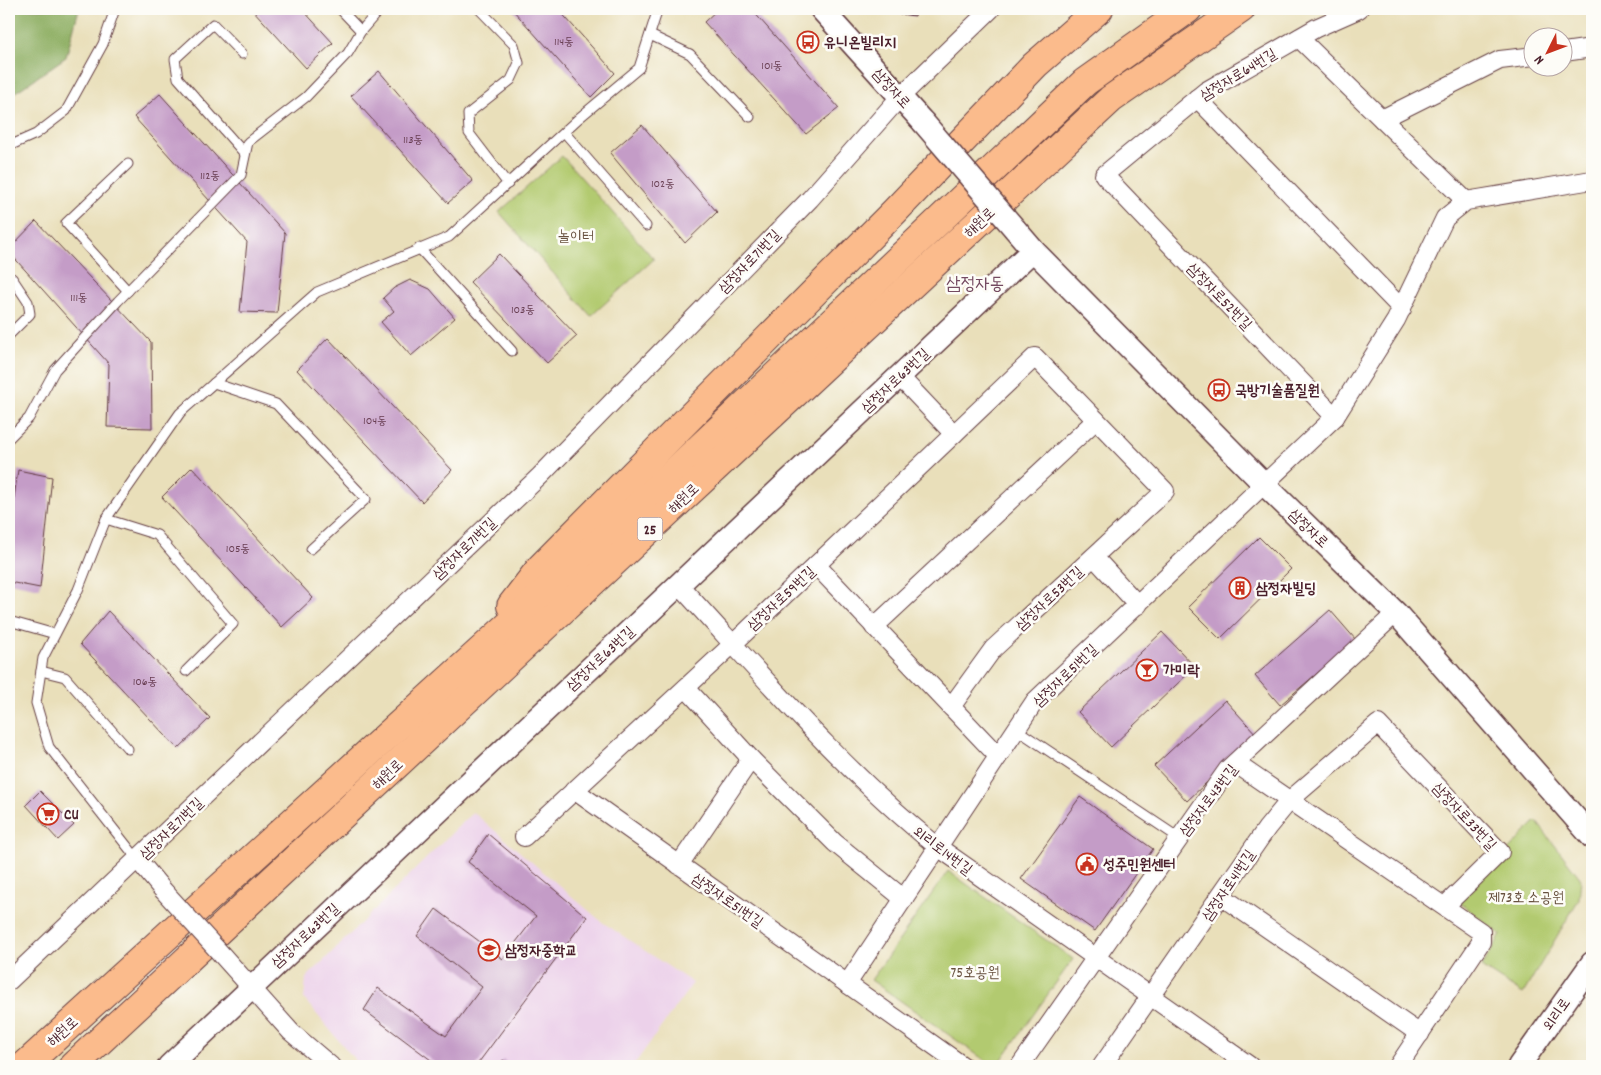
<svg xmlns="http://www.w3.org/2000/svg" width="1601" height="1075" font-family="Dekko,'Poor Story',sans-serif">
<rect width="100%" height="100%" fill="#fdfcf7"/>
<filter id="ink" filterUnits="userSpaceOnUse"><feTurbulence type="fractalNoise" baseFrequency=".02" numOctaves="2"/><feDisplacementMap in="SourceGraphic" scale="10" xChannelSelector="R" yChannelSelector="G"/><feConvolveMatrix kernelMatrix="1 2 1 2 8 2 1 2 1" color-interpolation-filters="sRGB"/></filter>
<filter id="wash" filterUnits="userSpaceOnUse"><feTurbulence type="fractalNoise" baseFrequency=".0096" numOctaves="4" result="noise"/><feDisplacementMap in="SourceGraphic" scale="20" xChannelSelector="R" yChannelSelector="G"/><feGaussianBlur stdDeviation="1.12" result="paint"/><feColorMatrix in="noise" values="0 0 0 0 0 0 0 0 0 0 0 0 0 0 0 0 0 1.4 0 .05"/><feComposite in="paint" operator="in"/></filter>
<g filter="url(#wash)">
<rect width="100%" height="100%" fill="#e9dfba"/>
<polygon fill="#ecd1ea" points="473,812 602,922 693,983 633,1066 364,1066 356,1061 304,999 306,978"/>
<g fill="#b2ca70" stroke="#7e744e">
<polygon points="562,156 654,259 591,316 499,212"/>
<polygon points="1536,821 1581,879 1579,899 1523,994 1481,967 1501,935 1459,902"/>
<polygon points="948,871 1073,959 997,1066 993,1066 871,980"/>
</g>
<polygon fill="#8dae62" stroke="#6c6646" points="9,9 79,9 66,57 9,97"/>
<g id="blocks">
<g fill="#c49cc7">
<polygon points="252,9 302,9 333,43 306,68"/>
<polygon points="512,9 558,9 615,73 591,97"/>
<polygon points="718,9 751,9 839,108 806,134 704,22"/>
<polygon points="900,9 920,9 920,13 916,12 915,16 899,14"/>
<polygon points="379,71 473,181 448,203 351,96"/>
<polygon points="160,94 285,233 277,313 240,312 247,242 134,117"/>
<polygon points="642,125 717,212 685,243 610,153"/>
<polygon points="36,221 151,342 152,428 107,427 109,364 9,252 9,249"/>
<polygon points="499,254 577,336 547,363 470,282"/>
<polygon points="410,280 430,289 455,318 411,356 381,322 394,311 383,298 394,288"/>
<polygon points="328,338 452,470 422,502 297,370"/>
<polygon points="192,467 313,598 282,627 162,497"/>
<polygon points="18,470 52,477 40,588 9,582 9,533"/>
<polygon points="1259,537 1291,569 1220,639 1188,607"/>
<polygon points="1330,610 1356,640 1280,705 1255,676"/>
<polygon points="108,611 210,718 178,749 80,644"/>
<polygon points="1162,632 1195,667 1111,747 1078,712"/>
<polygon points="1225,700 1257,735 1187,801 1154,766"/>
<polygon points="40,791 74,825 58,840 26,805"/>
<polygon points="1080,797 1153,849 1095,931 1021,879"/>
<polygon points="488,834 587,917 476,1066 439,1066 364,1010 378,988 446,1036 482,987 417,936 436,909 503,959 536,916 468,862"/>
<polygon points="503,1060 511,1066 499,1066"/>
</g>
</g>
</g>
<g filter="url(#ink)">
<use href="#blocks" fill-opacity="0" stroke="#623c40" stroke-width="1"/>
<g fill="none" stroke-linecap="round" stroke-linejoin="round">
<g stroke="#623c40" stroke-width="11">
<g id="service">
<polyline points="340,9 361,31"/>
<polyline points="479,9 514,45 519,63 511,80 468,114 469,133 508,184"/>
<polyline points="650,35 690,54 750,117"/>
<polyline points="242,54 213,24 175,59 178,78 245,154"/>
<polyline points="564,132 646,226"/>
<polyline points="9,146 36,134 66,111 103,44 115,9"/>
<polyline points="419,248 512,351"/>
<polyline points="9,279 12,278 28,302 30,314 9,335"/>
<polyline points="128,291 66,223 128,164"/>
<polyline points="214,383 276,404 366,499 311,549"/>
<polyline points="9,438 29,418 55,370 118,301 241,175 248,142 306,97 348,53 361,31 380,9"/>
<polyline points="106,519 157,535 233,624 186,671"/>
<polyline points="9,621 55,634"/>
<polyline points="41,671 65,677 128,749"/>
<polyline points="1016,729 1179,838"/>
<polyline points="138,860 49,747 36,703 43,658 78,590 106,519 180,413 317,292 449,237 579,118 639,68 658,9"/>
</g>
</g>
<g stroke="#623c40" stroke-width="20">
<g id="minor">
<polyline points="1299,38 1466,201"/>
<polyline points="1564,52 1592,48"/>
<polyline points="1197,98 1402,309"/>
<polyline points="1382,119 1500,60 1534,56"/>
<polyline points="899,376 954,434"/>
<polyline points="1335,417 1104,175 1206,91 1316,28 1359,9"/>
<polyline points="1094,557 1138,605"/>
<polyline points="816,565 998,756"/>
<path d="M678,584C762,675 842,770 938,847L1250,1066"/>
<polyline points="874,627 1096,420"/>
<polyline points="686,688 751,759 835,843 904,899"/>
<polyline points="1235,763 1481,932 1481,942 1398,1066"/>
<polyline points="574,790 963,1066"/>
<polyline points="524,837 733,644 1035,357 1165,491 993,649 951,707"/>
<polyline points="138,860 162,889"/>
<polyline points="679,865 751,759"/>
<polyline points="1221,896 1420,1034"/>
<polyline points="222,955 291,1032 331,1066"/>
<polyline points="9,981 540,476 810,199 900,97 991,9"/>
<polyline points="847,984 1035,701 1335,417 1396,320 1445,218 1466,201 1592,180"/>
<polyline points="1020,1066 1228,769 1396,613"/>
<polyline points="1102,1066 1267,828 1290,800 1378,724 1500,852 1445,906"/>
</g>
</g>
<g stroke="#623c40" stroke-width="25">
<g id="tertiary">
<polyline points="821,9 923,122"/>
<polyline points="1015,229 1033,250 1265,485 1396,613 1592,837"/>
<polyline points="169,1066 1033,250"/>
<polyline points="1519,1066 1592,963"/>
</g>
</g>
<g stroke="#623c40" stroke-width="30">
<g id="trunk">
<polyline points="511,606 541,567 895,211 1035,65 1099,9"/>
<polyline points="24,1066 610,533 1085,82 1188,9"/>
<polyline points="73,1066 1111,99 1241,9"/>
</g>
</g>
<use href="#service" stroke="#fff" stroke-width="9"/>
<use href="#minor" stroke="#fff" stroke-width="18"/>
<use href="#tertiary" stroke="#fff" stroke-width="22"/>
<use href="#trunk" stroke="#fbbb8c" stroke-width="28"/>
<g stroke="#623c40" stroke-width="20" stroke-linecap="butt">
<polyline id="minor-bridge" points="162,889 222,955"/>
</g>
<g stroke="#623c40" stroke-width="25" stroke-linecap="butt">
<polyline id="tertiary-bridge" points="923,122 1015,229"/>
</g>
<use href="#minor-bridge" stroke="#fff" stroke-width="18"/>
<use href="#tertiary-bridge" stroke="#fff" stroke-width="22"/>
</g>
</g>
<defs>
<g id="bus-ring" transform="scale(1.125)"><circle r="9.5" fill="#fdfcf7" stroke="#c8321e" stroke-width="1.5"/><path d="M-5-6H5V4H4V6H2V4H-2V6H-4V4H-5ZM-3.5-4V0h7V-4ZM-3.5 1.2v1.5H-2V1.2ZM2 1.2v1.5H3.5V1.2Z" fill="#c8321e"/></g>
<g id="building-ring" transform="scale(1.125)"><circle r="9.5" fill="#fdfcf7" stroke="#c8321e" stroke-width="1.5"/><path d="M-4-6H4V6H1V3H-1V6H-4ZM-2.5-4.3h1.7v1.8h-1.7ZM.8-4.3h1.7v1.8H.8ZM-2.5-1h1.7V.8h-1.7ZM.8-1h1.7V.8H.8Z" fill="#c8321e"/></g>
<g id="bar-ring" transform="scale(1.125)"><circle r="9.5" fill="#fdfcf7" stroke="#c8321e" stroke-width="1.5"/><path d="M-6-5H6L.8 .8V4.5H3.5V6h-7V4.5H-.8V.8Z" fill="#c8321e"/></g>
<g id="supermarket-ring" transform="scale(1.125)"><circle r="9.5" fill="#fdfcf7" stroke="#c8321e" stroke-width="1.5"/><path d="M-6-5.5h2.5l.6 2H6L4.5 2H-2.5L-4.4-4H-6ZM-1.5 3.2a1.3 1.3 0 1 0 .1 0ZM3 3.2a1.3 1.3 0 1 0 .1 0Z" fill="#c8321e"/></g>
<g id="civic-ring" transform="scale(1.125)"><circle r="9.5" fill="#fdfcf7" stroke="#c8321e" stroke-width="1.5"/><path d="M-.6-6.5H3V-4.5H.6V-3L4-1V1h2V6H-6V1h2V-1L-.6-3ZM-1.2 2.5V6h2.4V2.5Z" fill="#c8321e"/></g>
<g id="school-ring" transform="scale(1.125)"><circle r="9.5" fill="#fdfcf7" stroke="#c8321e" stroke-width="1.5"/><path d="M0-5L7-2L0 1L-7-2ZM-4 1L0 2.5L4 1V4Q0 6-4 4Z" fill="#c8321e"/></g>
</defs>
<g fill-rule="evenodd">
<use href="#bus-ring" x="808" y="42"/>
<use href="#bus-ring" x="1219" y="390"/>
<use href="#building-ring" x="1240" y="588"/>
<use href="#bar-ring" x="1147" y="670"/>
<use href="#supermarket-ring" x="48" y="814"/>
<use href="#civic-ring" x="1087" y="864"/>
<use href="#school-ring" x="489" y="950"/>
</g>
<g text-anchor="middle" stroke-width="5" stroke-linejoin="round" paint-order="stroke">
<g font-size="12" fill="#683e52">
<text x="564" y="45">114동</text>
<text x="772" y="69">101동</text>
<text x="413" y="143">113동</text>
<text x="210" y="179">112동</text>
<text x="663" y="187">102동</text>
<text x="79" y="301">111동</text>
<text x="523" y="313">103동</text>
<text x="375" y="424">104동</text>
<text x="238" y="552">105동</text>
<text x="145" y="685">106동</text>
</g>
<rect fill="#fdfcf7" stroke="#806168" stroke-width="1" x="637.5" y="517.5" width="25" height="23" rx="4"/>
<g font-size="14" font-weight="bold" fill="#4a1f2b">
<text x="650" y="534">25</text>
</g>
<g font-size="15" font-weight="bold" fill="#4a1f2b" stroke="#fdfcf7" text-anchor="start">
<text x="824" y="47">유니온빌리지</text>
<text x="1235" y="395">국방기술품질원</text>
<text x="1256" y="593">삼정자빌딩</text>
<text x="1163" y="675">가미락</text>
<text x="64" y="819">CU</text>
<text x="1103" y="869">성주민원센터</text>
<text x="505" y="955">삼정자중학교</text>
</g>
<g font-size="15" fill="#4a1f2b" stroke="#fdfcf7">
<text transform="translate(1238 74) rotate(-31)" y="5">삼정자로64번길</text>
<text transform="translate(892 88) rotate(48)" y="5">삼정자로</text>
<text transform="translate(979 222) rotate(-43)" y="5">해원로</text>
<text transform="translate(749 261) rotate(-46)" y="5">삼정자로71번길</text>
<text transform="translate(1220 296) rotate(46)" y="5">삼정자로52번길</text>
<text transform="translate(895 380) rotate(-43)" y="5">삼정자로63번길</text>
<text transform="translate(683 498) rotate(-43)" y="5">해원로</text>
<text transform="translate(1309 528) rotate(44)" y="5">삼정자로</text>
<text transform="translate(464 548) rotate(-44)" y="5">삼정자로71번길</text>
<text transform="translate(781 598) rotate(-43)" y="5">삼정자로59번길</text>
<text transform="translate(1049 598) rotate(-43)" y="5">삼정자로53번길</text>
<text transform="translate(600 658) rotate(-43)" y="5">삼정자로63번길</text>
<text transform="translate(1065 675) rotate(-44)" y="5">삼정자로51번길</text>
<text transform="translate(387 774) rotate(-43)" y="5">해원로</text>
<text transform="translate(1208 800) rotate(-53)" y="5">삼정자로43번길</text>
<text transform="translate(1465 816) rotate(47)" y="5">삼정자로33번길</text>
<text transform="translate(171 828) rotate(-44)" y="5">삼정자로71번길</text>
<text transform="translate(943 850) rotate(37)" y="5">외리로14번길</text>
<text transform="translate(1228 885) rotate(-56)" y="5">삼정자로41번길</text>
<text transform="translate(728 900) rotate(35)" y="5">삼정자로51번길</text>
<text transform="translate(305 935) rotate(-43)" y="5">삼정자로63번길</text>
<text transform="translate(1556 1014) rotate(-55)" y="5">외리로</text>
<text transform="translate(62 1031) rotate(-42)" y="5">해원로</text>
</g>
<g font-size="15" fill="#695240" stroke="#fdfcf7">
<text x="576" y="241">놀이터</text>
<text x="1526" y="902">제73호 소공원</text>
<text x="975" y="977">75호공원</text>
</g>
<g font-size="18" fill="#754b62" stroke="#fdfcf7">
<text x="975" y="289">삼정자동</text>
</g>
</g>
<rect width="1601" height="1075" fill="none" stroke="#fdfcf7" stroke-width="30"/>
<g transform="translate(1548 52) rotate(228)"><circle r="24" fill="#fdfcf7" stroke="#b5a4a5"/>
<path d="M0-4L9 19L0 12L-9 19Z" fill="#c8321e"/>
<text y="-8" font-size="14" font-weight="bold" text-anchor="middle" fill="#4a1f2b">N</text>
</g>
</svg>
